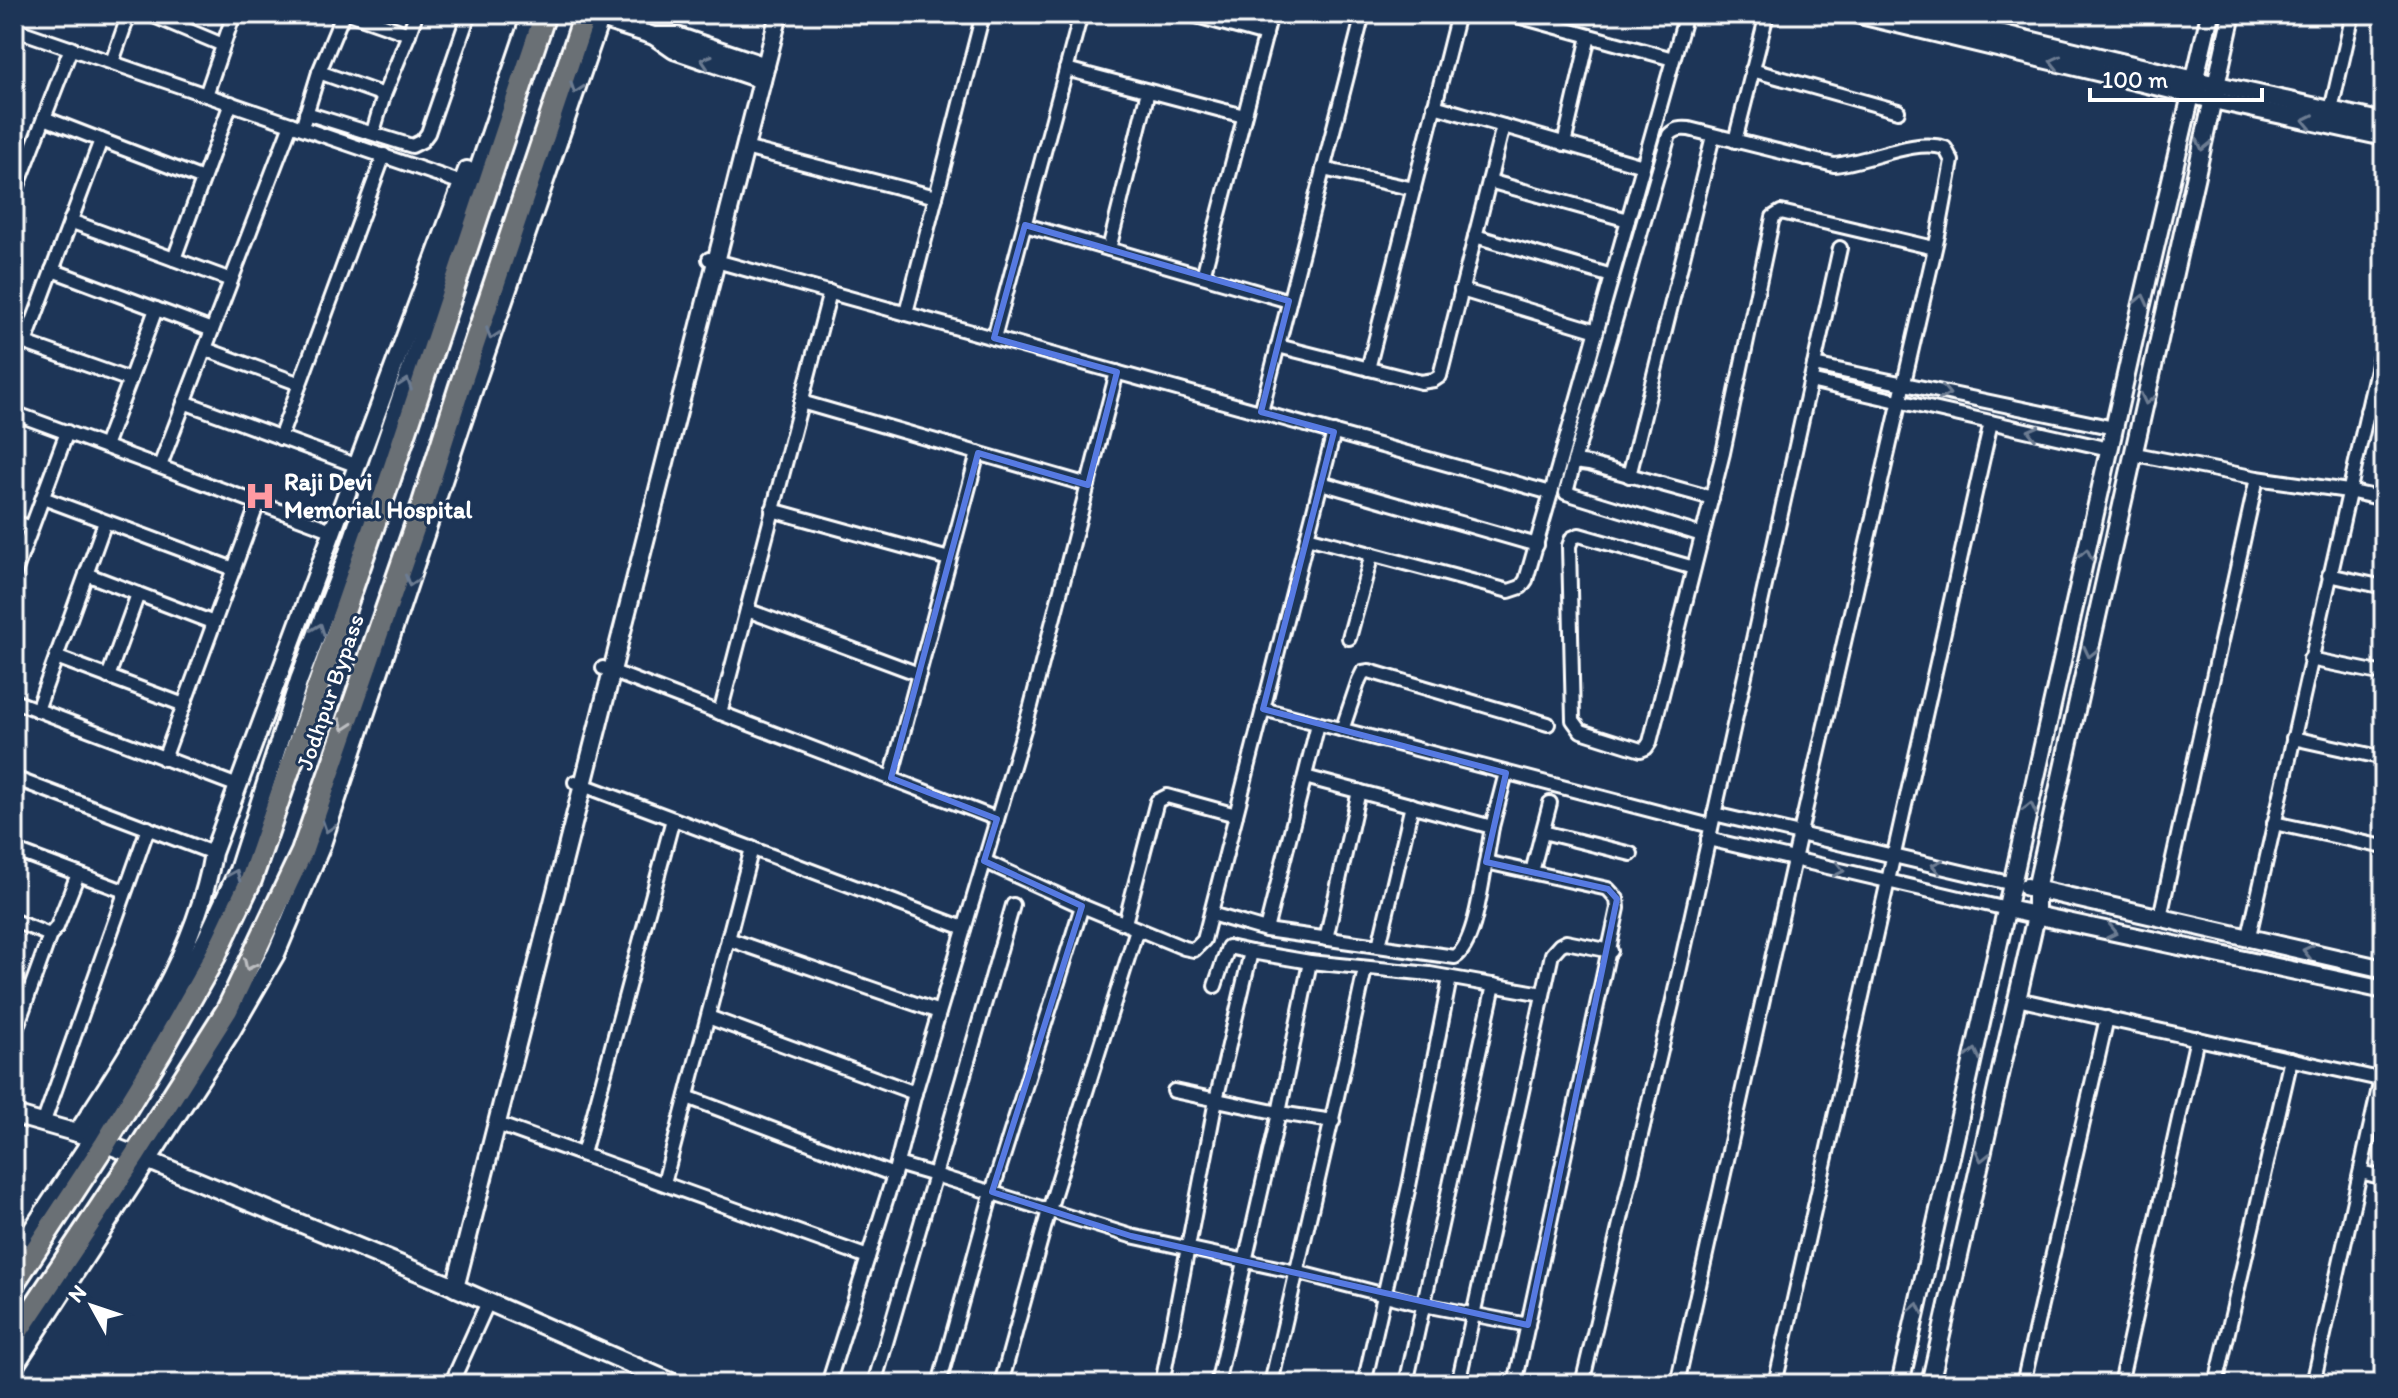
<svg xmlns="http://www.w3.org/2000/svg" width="2398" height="1398" font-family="Itim,sans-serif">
<rect width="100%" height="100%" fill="#1d3557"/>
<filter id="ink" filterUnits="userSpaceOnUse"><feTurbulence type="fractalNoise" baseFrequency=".0125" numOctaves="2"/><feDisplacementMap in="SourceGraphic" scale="16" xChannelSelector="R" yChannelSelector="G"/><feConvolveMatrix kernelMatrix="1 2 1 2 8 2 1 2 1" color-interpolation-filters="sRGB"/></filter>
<g filter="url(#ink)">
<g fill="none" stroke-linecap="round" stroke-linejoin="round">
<g stroke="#fff" stroke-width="18">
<g id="minor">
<polyline points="149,14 223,45"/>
<polyline points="1189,14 1266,35"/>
<polyline points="1510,14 1673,59"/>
<polyline points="14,29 462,183"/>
<polyline points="409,34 416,14"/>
<polyline points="112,62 129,14"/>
<polyline points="1066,69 1244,116"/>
<polyline points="1752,70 1898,111"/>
<polyline points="319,72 384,95 409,34 352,14"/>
<polyline points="206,95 234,14"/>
<polyline points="1434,106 1643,166"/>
<polyline points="2331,110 2353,14"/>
<polyline points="306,113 412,146 422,141 428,133 467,20 467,14"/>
<polyline points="304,121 319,72 343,14"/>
<polyline points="373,132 384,95"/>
<polyline points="101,140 203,179"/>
<polyline points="1735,141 1767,14"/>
<polyline points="1564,144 1589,36"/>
<polyline points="745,148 936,197"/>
<polyline points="1323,169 1414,189"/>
<polyline points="1489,181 1628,220"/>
<polyline points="14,196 71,48"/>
<polyline points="70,221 231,280"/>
<polyline points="1025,225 1289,301"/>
<polyline points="1475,236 1612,276"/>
<polyline points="1109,249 1148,91"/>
<polyline points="174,259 231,103"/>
<polyline points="709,259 1551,493 1686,14"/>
<polyline points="52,270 212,330"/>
<polyline points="1203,276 1271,14"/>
<polyline points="1461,290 1597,331"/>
<polyline points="906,313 983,14"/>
<polyline points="994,338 1081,14"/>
<polyline points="14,339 130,380 105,446"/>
<polyline points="25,343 101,140 44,118"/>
<polyline points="1278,346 1421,382 1434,380 1440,376 1503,126"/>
<polyline points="205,349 300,384"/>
<polyline points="1814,365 2114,428"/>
<polyline points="1368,369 1458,14"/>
<polyline points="130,380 156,309"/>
<polyline points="1810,381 2109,449"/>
<polyline points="184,402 358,466"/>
<polyline points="801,402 1088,485"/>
<polyline points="2367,411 2384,415"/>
<polyline points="1261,412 1363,14"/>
<polyline points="14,413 334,531"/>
<polyline points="280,438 384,155"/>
<polyline points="2135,454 2257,478 2348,491 2384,499"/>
<path d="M1574,462L1669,135C1675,129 1680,128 1689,129L1834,165C1869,162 1913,138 1945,148L1952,161L1939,231L1800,833L1677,1384"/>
<polyline points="160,466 291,124"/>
<polyline points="1629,476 1713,136"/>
<polyline points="1321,483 1537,545"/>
<polyline points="43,498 234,569"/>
<polyline points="772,510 949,559"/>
<polyline points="14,522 31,528"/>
<polyline points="1702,535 1566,493 1574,462 1589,464 1712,498"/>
<polyline points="1307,537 1509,591 1521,587 1526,580 1551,493"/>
<polyline points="1694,568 1579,535 1572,538 1569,546 1573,720 1581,731 1641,750 1646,748 1650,742 1723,453 1773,217 1781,212 1934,248"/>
<polyline points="86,574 214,623"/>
<polyline points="14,575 67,432"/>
<polyline points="2329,575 2384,587"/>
<polyline points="747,610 919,674"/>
<polyline points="1349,638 1372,554"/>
<polyline points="56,657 184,705"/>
<polyline points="2310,659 2384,674"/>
<polyline points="603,668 997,819"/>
<polyline points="108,677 138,594"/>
<polyline points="14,701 238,786"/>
<polyline points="1263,709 1711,826"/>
<polyline points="37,710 105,522"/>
<polyline points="720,713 830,292"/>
<polyline points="1342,730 1359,680 1363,672 1369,671 1548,724"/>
<polyline points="2293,738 2384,758"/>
<polyline points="164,759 258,503"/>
<polyline points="1305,777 1492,827 1506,773"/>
<polyline points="14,778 213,853"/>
<polyline points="891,778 978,453"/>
<polyline points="575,782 964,928"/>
<polyline points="1714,814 2013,884"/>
<polyline points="2274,823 2384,847"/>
<polyline points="1492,827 1486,862 1608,889 1617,899 1618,908 1515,1384"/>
<polyline points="1543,832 1631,854"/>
<polyline points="1708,839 2007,909"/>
<polyline points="14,850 124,891"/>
<polyline points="984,861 1082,906 1184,948 1194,950 1204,940 1334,432"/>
<polyline points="1532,872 1550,803"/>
<polyline points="1211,914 1266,930 1318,724"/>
<polyline points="2160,917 2257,478"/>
<polyline points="14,921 50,935"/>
<polyline points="1125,923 1157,801 1167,796 1236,815"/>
<path d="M1266,930L1455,957C1475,944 1481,886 1486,862"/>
<polyline points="2249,936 2384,338"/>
<polyline points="728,939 939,1012"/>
<polyline points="1326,939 1359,791"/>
<polyline points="1379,946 1412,805"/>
<polyline points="1215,986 1228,947 1251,952"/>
<polyline points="2017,999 2384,1080"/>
<polyline points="708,1017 915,1093"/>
<polyline points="14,1035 50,935 57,927 78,874"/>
<polyline points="1174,1091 1279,1113 1333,1121"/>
<polyline points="687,1097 894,1175"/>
<polyline points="43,1124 148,828"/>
<polyline points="497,1124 868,1257"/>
<polyline points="583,1154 673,819"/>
<polyline points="897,1164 935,1175 1013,905"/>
<polyline points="2361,1172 2384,1178"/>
<polyline points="664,1183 752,848"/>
<polyline points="451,1384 488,1302"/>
<polyline points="828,1384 894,1175 915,1093 1031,706 1117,372"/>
<polyline points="874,1384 935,1175 1131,1236 1296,1272 1424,1305 1528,1325"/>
<polyline points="939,1384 992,1192 1082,906"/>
<polyline points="1001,1384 1049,1210 1137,929"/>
<polyline points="1162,1384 1216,1100 1251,952 1310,962 1430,974 1543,994"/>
<polyline points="1217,1384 1279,1113 1310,962"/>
<path d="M1271,1384C1302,1245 1336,1108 1365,969"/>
<polyline points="1364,1384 1409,1186 1450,978"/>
<polyline points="1406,1384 1494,985"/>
<polyline points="1458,1384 1552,954 1560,945 1566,942 1611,951"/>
<polyline points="1582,1384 1672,1004 1840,248"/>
<polyline points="1775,1384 1991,422"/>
<polyline points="2023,1384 2107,1018"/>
<polyline points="2120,1384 2197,1038"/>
<polyline points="2216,1384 2291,1059"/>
<polyline points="2313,1384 2381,1079"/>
</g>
</g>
<g stroke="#fff" stroke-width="22">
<g id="tertiary">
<polyline points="1856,14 2213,100 2384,137"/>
<polyline points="1921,14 2195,80 2384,122"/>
<polyline points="601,19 654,36 677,36 766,66"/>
<polyline points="654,36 674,50 762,80"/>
<polyline points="2027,887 2384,969"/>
<polyline points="2007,909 2384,990"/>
<polyline points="14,1115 77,1133 135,1155 445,1283 676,1384"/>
<path d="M77,1133C132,1049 197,952 213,853L467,170"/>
<polyline points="14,1257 92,1139 175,997 206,939 238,870 299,680 345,561 531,14"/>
<polyline points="455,1288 779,14"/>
<polyline points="14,1367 231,1032 276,954 321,847 474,388 602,14"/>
<polyline points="1900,1384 2141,308 2210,14"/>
<polyline points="1930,1384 2036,916 2036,889 2232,14"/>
</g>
</g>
<g stroke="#fff" stroke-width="26">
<g id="trunk">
<polyline points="14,1283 105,1144 161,1052 215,956 251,880 390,479 545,14"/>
<polyline points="14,1337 135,1155 227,1010 302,852 423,503 459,389 585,14"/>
</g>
</g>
<use href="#minor" stroke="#1d3557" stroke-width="12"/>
<use href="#tertiary" stroke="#1d3557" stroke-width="16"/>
<use href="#trunk" stroke="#6b6f75" stroke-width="20"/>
</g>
<defs><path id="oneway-chevron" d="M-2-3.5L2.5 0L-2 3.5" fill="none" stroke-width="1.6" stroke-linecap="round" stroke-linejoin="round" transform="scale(2)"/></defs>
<g stroke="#6c7c92">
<use href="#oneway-chevron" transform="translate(706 61) rotate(-162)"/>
<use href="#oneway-chevron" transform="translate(2055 62) rotate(-167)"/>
<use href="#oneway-chevron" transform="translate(576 88) rotate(109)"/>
<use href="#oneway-chevron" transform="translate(2308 121) rotate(-168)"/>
<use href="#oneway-chevron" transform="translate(2203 145) rotate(103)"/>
<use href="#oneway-chevron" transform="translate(2142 300) rotate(-77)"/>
<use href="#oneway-chevron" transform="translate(492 334) rotate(109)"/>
<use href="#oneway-chevron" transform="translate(406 384) rotate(-71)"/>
<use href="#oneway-chevron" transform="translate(1945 393) rotate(12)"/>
<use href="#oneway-chevron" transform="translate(2147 399) rotate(103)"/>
<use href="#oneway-chevron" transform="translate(2033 432) rotate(-166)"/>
<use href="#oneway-chevron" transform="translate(2086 554) rotate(-78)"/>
<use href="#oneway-chevron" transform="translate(411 581) rotate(108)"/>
<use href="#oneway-chevron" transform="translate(319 629) rotate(-69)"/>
<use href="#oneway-chevron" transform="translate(2090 652) rotate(103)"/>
<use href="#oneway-chevron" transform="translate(2030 808) rotate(-77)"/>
<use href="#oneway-chevron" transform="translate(328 827) rotate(109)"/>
<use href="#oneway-chevron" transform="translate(1937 866) rotate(-167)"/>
<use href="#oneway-chevron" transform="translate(1839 870) rotate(13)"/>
<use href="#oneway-chevron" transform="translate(235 875) rotate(-67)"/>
<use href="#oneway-chevron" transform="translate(2112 932) rotate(12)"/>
<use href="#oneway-chevron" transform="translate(2308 951) rotate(-167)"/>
<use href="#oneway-chevron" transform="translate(1974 1054) rotate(-77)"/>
<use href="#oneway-chevron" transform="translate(1982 1156) rotate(103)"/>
<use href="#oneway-chevron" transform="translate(1917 1308) rotate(-77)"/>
</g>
<g stroke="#bcbec1">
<use href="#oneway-chevron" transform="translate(345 725) rotate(109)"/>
<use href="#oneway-chevron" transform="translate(249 965) rotate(116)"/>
</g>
</g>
<path fill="none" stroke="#567ae2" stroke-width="6" stroke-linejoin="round" d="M1025,225L1289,301L1261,412L1334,432L1263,709L1506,773L1486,862L1608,889L1617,899L1528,1325L1131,1236L992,1192L1082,906L984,861L997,819L891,778L978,453L1088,485L1117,372L994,338Z"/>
<defs>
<g id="hospital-bare" transform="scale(2.4)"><path d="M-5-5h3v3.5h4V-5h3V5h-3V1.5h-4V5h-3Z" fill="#ff9aa2" stroke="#1d3557" stroke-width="2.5" paint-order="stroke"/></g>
</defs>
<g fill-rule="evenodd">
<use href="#hospital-bare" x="260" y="496"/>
</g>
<g text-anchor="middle" stroke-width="6" stroke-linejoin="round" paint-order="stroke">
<g font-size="24" font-weight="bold" fill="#fff" stroke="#1d3557" text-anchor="start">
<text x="284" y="490">Raji Devi<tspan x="284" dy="28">Memorial Hospital</tspan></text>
</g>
<g font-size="24" fill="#fff" stroke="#1d3557">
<text transform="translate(330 692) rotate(-71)" y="8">Jodhpur Bypass</text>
</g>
</g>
<rect width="2398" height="1398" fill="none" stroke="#1d3557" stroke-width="48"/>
<rect x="24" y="24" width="2350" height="1350" fill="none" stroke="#fff" stroke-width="3" filter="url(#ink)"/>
<g transform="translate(92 1306) rotate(310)" stroke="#1d3557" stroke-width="6" paint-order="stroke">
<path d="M0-6L14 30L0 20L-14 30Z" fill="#ffffff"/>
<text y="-12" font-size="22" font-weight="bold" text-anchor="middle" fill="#ffffff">N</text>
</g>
<path d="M2090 88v12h172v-12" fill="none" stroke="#ffffff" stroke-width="4"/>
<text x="2102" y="88" font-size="24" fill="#ffffff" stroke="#1d3557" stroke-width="6" paint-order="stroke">100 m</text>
</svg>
